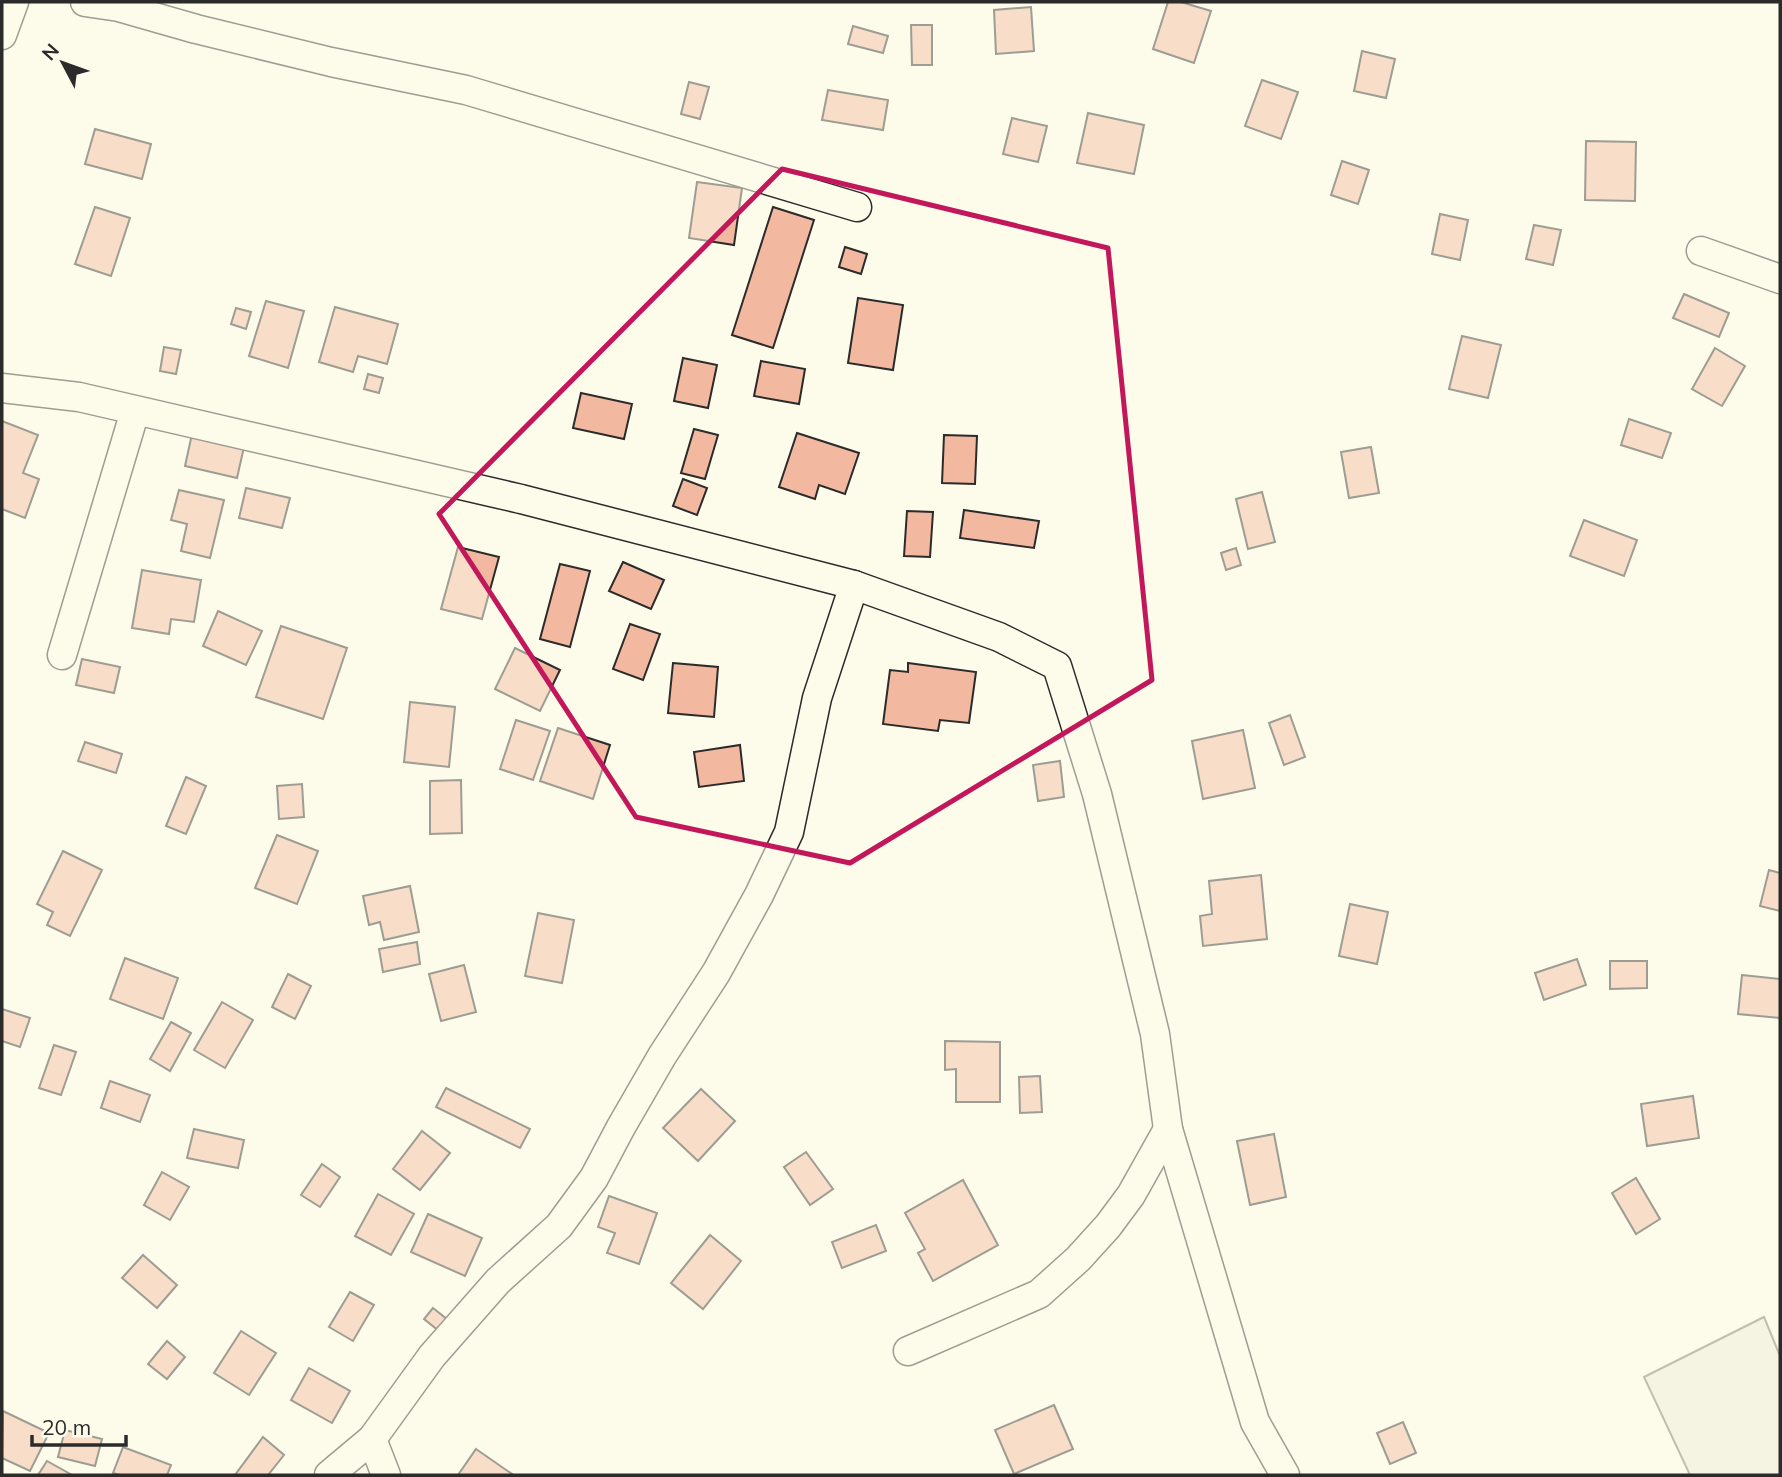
<svg xmlns="http://www.w3.org/2000/svg" width="1782" height="1477" font-family="Mulish,sans-serif">
<rect width="100%" height="100%" fill="#fdfbea"/>
<polygon fill="#ecebdb" stroke="#74746e" stroke-width="2" points="1764,1317 1780,1356 1780,1475 1690,1475 1644,1377"/>
<g fill="#f2b8a0" stroke="#2b2b2b" stroke-width="2">
<polygon points="1168,2 1181,2 1211,11 1194,63 1153,49"/>
<polygon points="1031,7 1034,51 996,54 994,10"/>
<polygon points="911,25 932,25 932,65 912,65"/>
<polygon points="853,26 888,36 883,53 848,44"/>
<polygon points="1362,51 1395,59 1386,98 1354,91"/>
<polygon points="1262,80 1298,92 1281,139 1245,126"/>
<polygon points="689,82 709,87 700,119 681,114"/>
<polygon points="828,90 888,100 883,130 822,120"/>
<polygon points="1088,113 1144,125 1134,174 1077,163"/>
<polygon points="1012,118 1047,126 1038,162 1003,154"/>
<polygon points="95,129 151,144 142,179 85,164"/>
<polygon points="1586,141 1636,142 1635,201 1585,200"/>
<polygon points="1342,161 1369,170 1358,204 1331,195"/>
<polygon points="697,182 742,188 734,245 689,238"/>
<polygon points="95,207 130,218 111,276 75,264"/>
<polygon points="773,207 814,220 773,348 732,335"/>
<polygon points="1440,214 1468,220 1460,260 1432,254"/>
<polygon points="1534,225 1561,230 1553,265 1526,259"/>
<polygon points="845,247 867,254 861,274 839,267"/>
<polygon points="1684,294 1729,313 1719,337 1673,318"/>
<polygon points="858,298 903,305 893,370 848,363"/>
<polygon points="266,301 304,311 288,368 249,356"/>
<polygon points="335,307 398,324 387,364 358,356 353,372 319,362"/>
<polygon points="236,308 251,312 246,329 231,324"/>
<polygon points="1462,336 1501,345 1488,398 1449,389"/>
<polygon points="164,347 181,350 176,374 160,371"/>
<polygon points="1715,348 1745,366 1722,406 1692,389"/>
<polygon points="683,358 717,365 708,408 674,401"/>
<polygon points="761,361 805,369 799,404 754,396"/>
<polygon points="368,374 383,378 379,393 364,389"/>
<polygon points="581,393 632,404 624,439 573,428"/>
<polygon points="1629,419 1671,433 1662,458 1621,445"/>
<polygon points="2,421 38,435 23,473 39,479 25,518 2,509"/>
<polygon points="694,429 718,435 705,479 681,473"/>
<polygon points="797,433 859,453 845,494 819,485 815,499 779,487"/>
<polygon points="192,434 244,447 237,478 185,466"/>
<polygon points="944,435 977,436 975,484 942,483"/>
<polygon points="1371,447 1379,493 1349,498 1341,452"/>
<polygon points="683,479 707,488 697,515 673,506"/>
<polygon points="246,488 290,498 282,528 239,518"/>
<polygon points="179,490 224,500 210,558 181,551 187,524 171,520"/>
<polygon points="1262,492 1275,542 1248,549 1236,499"/>
<polygon points="964,510 1039,521 1034,548 960,538"/>
<polygon points="907,511 933,512 930,557 904,556"/>
<polygon points="1584,520 1637,540 1624,576 1570,556"/>
<polygon points="458,547 499,557 482,619 441,609"/>
<polygon points="1236,548 1241,565 1226,570 1221,553"/>
<polygon points="623,562 664,580 651,609 609,591"/>
<polygon points="560,564 590,571 570,647 540,639"/>
<polygon points="142,570 201,580 194,622 171,619 169,634 132,628"/>
<polygon points="218,611 262,631 246,665 203,646"/>
<polygon points="630,624 660,634 643,680 613,669"/>
<polygon points="281,626 347,648 323,719 256,697"/>
<polygon points="515,648 560,670 540,711 495,689"/>
<polygon points="82,659 120,667 114,693 76,685"/>
<polygon points="673,663 718,667 714,717 668,713"/>
<polygon points="908,663 976,672 969,723 940,720 938,731 883,724 890,670 908,672"/>
<polygon points="410,702 455,707 449,767 404,762"/>
<polygon points="1290,715 1305,757 1284,765 1269,723"/>
<polygon points="516,720 550,731 533,780 500,769"/>
<polygon points="558,728 610,745 593,799 540,781"/>
<polygon points="1243,730 1255,788 1203,799 1192,741"/>
<polygon points="85,742 122,754 116,773 78,761"/>
<polygon points="740,745 744,781 699,787 694,752"/>
<polygon points="1060,761 1064,797 1038,801 1033,765"/>
<polygon points="186,777 206,786 186,834 166,826"/>
<polygon points="461,780 462,833 430,834 430,781"/>
<polygon points="302,784 304,817 279,819 277,786"/>
<polygon points="277,835 318,851 297,904 255,888"/>
<polygon points="63,851 102,870 70,936 47,925 53,912 37,904"/>
<polygon points="1769,870 1780,873 1780,911 1760,906"/>
<polygon points="1261,875 1267,939 1203,946 1200,916 1212,914 1209,881"/>
<polygon points="410,886 419,932 384,940 380,922 369,925 363,896"/>
<polygon points="1350,904 1388,912 1377,964 1339,956"/>
<polygon points="538,913 574,920 562,983 525,976"/>
<polygon points="417,942 420,964 383,972 379,949"/>
<polygon points="125,958 178,978 163,1019 110,999"/>
<polygon points="1577,959 1586,985 1544,1000 1535,973"/>
<polygon points="1610,961 1647,961 1647,988 1610,989"/>
<polygon points="464,965 476,1012 441,1021 429,974"/>
<polygon points="288,974 311,986 295,1019 272,1007"/>
<polygon points="1742,975 1780,979 1780,1018 1738,1014"/>
<polygon points="222,1002 253,1020 225,1068 194,1050"/>
<polygon points="2,1009 30,1018 20,1047 2,1041"/>
<polygon points="171,1022 191,1033 170,1071 150,1059"/>
<polygon points="945,1041 1000,1042 1000,1102 956,1102 956,1069 945,1070"/>
<polygon points="54,1045 76,1052 61,1095 39,1088"/>
<polygon points="1040,1076 1042,1112 1020,1113 1019,1077"/>
<polygon points="110,1081 150,1095 140,1122 101,1108"/>
<polygon points="446,1088 530,1129 520,1148 436,1107"/>
<polygon points="701,1089 735,1121 698,1161 663,1128"/>
<polygon points="1693,1096 1699,1138 1647,1146 1641,1104"/>
<polygon points="194,1129 244,1140 238,1168 187,1158"/>
<polygon points="422,1131 450,1153 420,1190 393,1169"/>
<polygon points="1274,1134 1286,1197 1250,1205 1237,1141"/>
<polygon points="806,1152 833,1189 810,1205 784,1167"/>
<polygon points="322,1164 340,1177 320,1207 301,1195"/>
<polygon points="162,1172 189,1187 170,1220 144,1205"/>
<polygon points="1636,1178 1660,1219 1636,1234 1612,1193"/>
<polygon points="963,1180 998,1245 933,1281 918,1253 925,1249 905,1213"/>
<polygon points="378,1194 414,1214 391,1255 355,1236"/>
<polygon points="609,1196 657,1213 639,1264 607,1253 615,1233 598,1227"/>
<polygon points="428,1214 482,1238 465,1276 411,1252"/>
<polygon points="876,1225 886,1251 842,1268 832,1242"/>
<polygon points="710,1235 741,1261 703,1309 671,1283"/>
<polygon points="143,1255 177,1285 157,1308 122,1278"/>
<polygon points="350,1292 374,1305 353,1341 329,1327"/>
<polygon points="433,1308 448,1320 439,1331 424,1319"/>
<polygon points="241,1331 276,1353 249,1395 214,1373"/>
<polygon points="167,1341 185,1357 167,1379 148,1364"/>
<polygon points="309,1368 350,1391 332,1423 291,1400"/>
<polygon points="1054,1405 1073,1449 1014,1474 995,1430"/>
<polygon points="3,1411 49,1433 30,1471 2,1458"/>
<polygon points="1403,1422 1416,1453 1390,1464 1377,1433"/>
<polygon points="65,1430 102,1439 95,1466 58,1457"/>
<polygon points="263,1437 284,1455 269,1474 271,1475 235,1475"/>
<polygon points="123,1447 171,1465 167,1475 120,1475 113,1473"/>
<polygon points="476,1449 512,1474 511,1475 458,1475"/>
<polygon points="47,1461 72,1475 38,1475"/>
</g>
<g fill="none" stroke-linecap="round" stroke-linejoin="round">
<g stroke="#2b2b2b" stroke-width="31">
<g id="minor">
<polyline points="85,2 119,7 196,29 331,62 466,90 857,207"/>
<polyline points="2,35 14,2"/>
<polyline points="1701,251 1780,279"/>
<polyline points="2,388 79,397 521,499 854,585 999,637 1057,666 1097,794 1155,1034 1168,1129 1255,1422 1285,1475"/>
<polyline points="62,655 135,411"/>
<polyline points="908,1351 1039,1294 1078,1259 1108,1226 1131,1195 1168,1129"/>
<polyline points="372,1439 386,1475"/>
<polyline points="329,1475 372,1439 432,1356 498,1281 559,1226 594,1178 621,1127 662,1056 716,973 759,895 789,832 817,698 854,585"/>
</g>
</g>
<use href="#minor" stroke="#fdfbea" stroke-width="28"/>
</g>
<path d="M0 0H1782V1477H0ZM782,169L1108,248L1152,680L850,863L636,817L439,514Z" fill="#fdfbea" fill-opacity=".55" fill-rule="evenodd"/>
<path fill="none" stroke="#c2185b" stroke-width="5" stroke-linejoin="round" d="M782,169L1108,248L1152,680L850,863L636,817L439,514Z"/>
<rect width="1782" height="1477" fill="none" stroke="#2b2b2b" stroke-width="7"/>
<g transform="translate(63 63) rotate(311)" stroke="#fdfbea" stroke-width="5" paint-order="stroke">
<path d="M0-5L12 26L0 18L-12 26Z" fill="#2b2b2b"/>
<text y="-10" font-size="19" font-weight="bold" text-anchor="middle" fill="#2b2b2b">N</text>
</g>
<path d="M32 1435v10h94v-10" fill="none" stroke="#2b2b2b" stroke-width="3.5"/>
<text x="42" y="1435" font-size="21" fill="#2b2b2b" stroke="#fdfbea" stroke-width="5" paint-order="stroke">20 m</text>
</svg>
